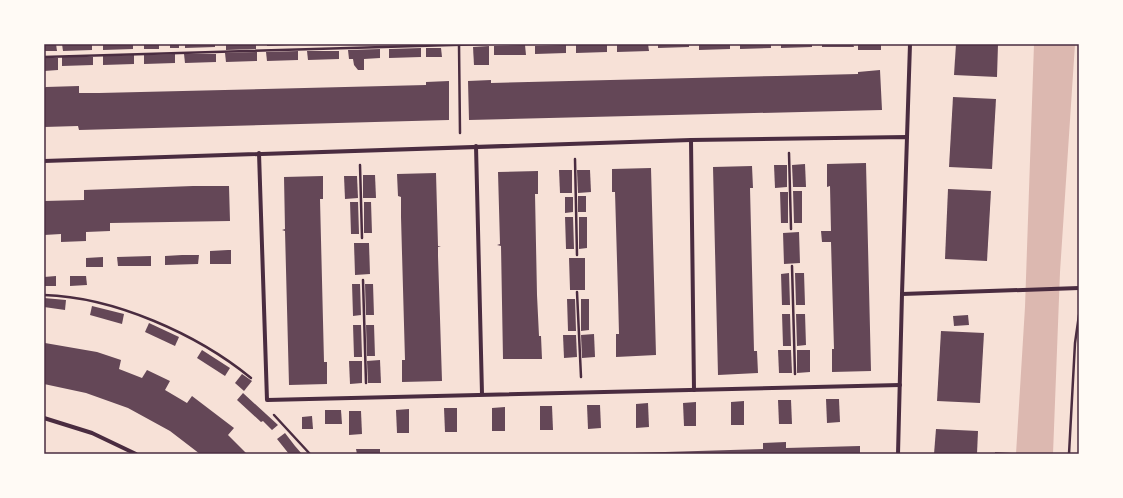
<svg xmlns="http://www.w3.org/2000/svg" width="1123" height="498" font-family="Karla,sans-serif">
<rect width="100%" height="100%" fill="#f7e1d7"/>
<polygon fill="#dcb8b0" points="1034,44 1075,44 1060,272 1053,454 1016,454 1025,307"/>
<g fill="#644757">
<polygon points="44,44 56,44 57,51 44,51"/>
<polygon points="62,44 92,44 92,50 63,51"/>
<polygon points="103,44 133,44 133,49 103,50"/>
<rect x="144" y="44" width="15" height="5"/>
<rect x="170" y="44" width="9" height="4"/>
<polygon points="185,44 215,44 215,47 185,48"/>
<polygon points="226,44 256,44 256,49 226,50"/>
<polygon points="267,44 291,44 291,45 267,46"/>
<polygon points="576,44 607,44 607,52 576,53"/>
<polygon points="617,44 648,44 649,51 617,52"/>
<polygon points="658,44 689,44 689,47 658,48"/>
<polygon points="699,44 730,44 730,49 699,50"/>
<polygon points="740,44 771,44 771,48 740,49"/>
<polygon points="781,44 812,44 812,47 781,48"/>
<polygon points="822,44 853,44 854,47 822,47"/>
<rect x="858" y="44" width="23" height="6"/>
<polygon points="956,44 998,44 997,77 954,75"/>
<polygon points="525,45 526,55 494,55 494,46"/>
<polygon points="566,45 566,53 535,54 535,46"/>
<polygon points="489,46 489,65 474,65 473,47"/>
<polygon points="421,48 421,57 389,58 389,49"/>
<polygon points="426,48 441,48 442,57 426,57"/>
<polygon points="380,49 380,58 364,59 364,70 358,70 354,65 353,59 349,59 348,50"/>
<polygon points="298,51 298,60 267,61 266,52"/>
<polygon points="307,51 339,51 339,59 308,60"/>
<polygon points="257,52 257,61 226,62 225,53"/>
<polygon points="175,54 175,63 144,64 144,55"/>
<polygon points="184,54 216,54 216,62 185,63"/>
<polygon points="134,55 134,64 103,65 103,56"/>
<polygon points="62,57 93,57 93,65 62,66"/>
<polygon points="44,58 58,58 58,70 44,71"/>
<polygon points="880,70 882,110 469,120 468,81 491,80 491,83 777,76 858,74 858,72"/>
<polygon points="449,81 449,120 79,130 78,126 44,127 44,88 46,87 79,86 79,93 99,93 426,85 426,82"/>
<polygon points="953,97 996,99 992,169 949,167"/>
<polygon points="866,163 871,371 832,372 832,349 834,349 831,242 822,242 821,231 831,231 830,186 827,187 827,164"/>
<polygon points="805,164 806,187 793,187 792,165"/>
<polygon points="774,165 787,165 787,187 775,188"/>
<polygon points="752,166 753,188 750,188 753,310 754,351 757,351 758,373 718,375 713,167"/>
<polygon points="651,168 656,355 616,357 616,334 619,334 618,294 615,192 612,192 612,169"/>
<polygon points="559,170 572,170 572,193 560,193"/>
<polygon points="577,170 590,170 591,192 578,193"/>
<polygon points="538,171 538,194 535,194 537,295 539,336 541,336 542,359 503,359 501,246 497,245 500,244 498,172"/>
<polygon points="436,173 438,246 441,247 438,247 438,256 442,381 402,382 402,360 405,360 401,217 401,197 398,196 397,174"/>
<polygon points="363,175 375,175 376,198 363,198"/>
<polygon points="323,176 323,199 320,199 323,321 324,362 327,362 327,384 289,385 285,231 282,230 285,229 284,177"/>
<polygon points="344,176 357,176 358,198 345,199"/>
<polygon points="193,186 229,186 230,221 110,223 110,231 86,232 86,241 61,242 61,234 44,235 44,201 84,200 84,190"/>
<polygon points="948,189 991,191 987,261 945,259"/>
<polygon points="793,191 802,191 802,223 794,223"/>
<polygon points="780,192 788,192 788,223 781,223"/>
<rect x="578" y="196" width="8" height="16"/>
<polygon points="565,197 573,197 573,212 565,213"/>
<polygon points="350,202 358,202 359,234 351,234"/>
<polygon points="364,202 371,202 372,233 364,233"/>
<polygon points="565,217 573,217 574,249 566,249"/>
<polygon points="579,217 587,217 587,248 579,249"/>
<polygon points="799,232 800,263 784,264 783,233"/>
<polygon points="354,243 369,243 370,274 355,275"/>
<polygon points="228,250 231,250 231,264 210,264 210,251"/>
<polygon points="182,255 199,255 198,264 165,265 165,256"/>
<polygon points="151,256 151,266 118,266 117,257"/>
<polygon points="103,257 103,267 86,267 86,258"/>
<polygon points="569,258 585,258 585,290 570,290"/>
<polygon points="789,273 790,305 782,305 781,274"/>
<polygon points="795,273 804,273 805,305 796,305"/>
<polygon points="56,276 56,286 44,286 44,277"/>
<polygon points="70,276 86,276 87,285 70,286"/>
<polygon points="352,284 360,284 361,315 353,316"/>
<polygon points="365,284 373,284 374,315 366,315"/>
<polygon points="44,298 66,300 65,310 44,307"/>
<polygon points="567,299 575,299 576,331 568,331"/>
<polygon points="581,299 589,299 589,330 581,331"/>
<polygon points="92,306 124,314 122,324 90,315"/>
<polygon points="782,314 790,314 791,346 783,346"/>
<polygon points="796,314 805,314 806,345 797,346"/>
<polygon points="968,315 969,325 954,326 953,316"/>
<polygon points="149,323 179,337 175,346 145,332"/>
<polygon points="353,325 361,325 362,357 354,357"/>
<polygon points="366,325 374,325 375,356 367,356"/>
<polygon points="941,331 984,333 980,403 937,401"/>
<polygon points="594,334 595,357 582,358 581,335"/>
<polygon points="563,335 576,335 577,357 564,358"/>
<polygon points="45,343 97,352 121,360 119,369 142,378 147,370 170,381 165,390 187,403 192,396 234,428 228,435 247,454 200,454 170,431 128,408 86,393 44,384"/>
<polygon points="202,350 230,368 225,376 197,358"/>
<polygon points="778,350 791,350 792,373 779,373"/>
<polygon points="797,350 810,350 810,372 797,373"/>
<polygon points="380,360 381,383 368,383 367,361"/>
<polygon points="349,361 362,361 362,383 350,384"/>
<polygon points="242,374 252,381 244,391 235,383"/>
<polygon points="243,393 278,425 272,430 263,421 261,422 237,400"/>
<polygon points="826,399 839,399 840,422 827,423"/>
<polygon points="778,400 791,400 792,424 779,424"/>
<polygon points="744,401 744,425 731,425 731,402"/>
<polygon points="696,402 696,426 684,426 683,403"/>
<polygon points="648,403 649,427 636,428 636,404"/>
<polygon points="587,405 600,405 601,428 588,429"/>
<polygon points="540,406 552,406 553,430 540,430"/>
<polygon points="505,407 505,431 492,431 492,408"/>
<polygon points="444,408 457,408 457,432 445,432"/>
<polygon points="409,409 409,433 397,433 396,410"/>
<polygon points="325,410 341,410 342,424 325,424"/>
<polygon points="349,411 361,411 362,434 349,435"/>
<polygon points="312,416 313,429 302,429 302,417"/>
<polygon points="936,429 978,431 977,454 934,454"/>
<polygon points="285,433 295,446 302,454 289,454 277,439"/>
<polygon points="786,442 786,448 860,446 860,454 600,454 763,449 763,443"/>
<polygon points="356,449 380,449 380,454 357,454"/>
<polygon points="995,452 1012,453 1012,454 995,454"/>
</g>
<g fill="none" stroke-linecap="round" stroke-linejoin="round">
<g stroke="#4a2c40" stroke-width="2.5">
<polyline points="459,44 460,133"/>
<polyline points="44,57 487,44"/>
<polyline points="789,153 791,229"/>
<polyline points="575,159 577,255"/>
<polyline points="360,165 362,238"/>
<polyline points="792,266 795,374"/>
<polyline points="363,280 366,383"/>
<polyline points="577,292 581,377"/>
<path d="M44,295C114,297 197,334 251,378"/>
<polyline points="274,415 310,454"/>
<polyline points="1069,454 1075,343 1079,315"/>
</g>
<g stroke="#4a2c40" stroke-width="4">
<polyline points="907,137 910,44"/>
<polyline points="691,140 694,390"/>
<polyline points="476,146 482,394"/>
<polyline points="259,153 267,400 900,385"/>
<polyline points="44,161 691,140 907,137 902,294 1079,288"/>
<polyline points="44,418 92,433 136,454"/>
<polyline points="898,454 902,294"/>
</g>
</g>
<rect width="1123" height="498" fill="none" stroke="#fffaf5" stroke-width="90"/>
<rect x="45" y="45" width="1033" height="408" fill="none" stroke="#4a2c40" stroke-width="1.5"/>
</svg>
